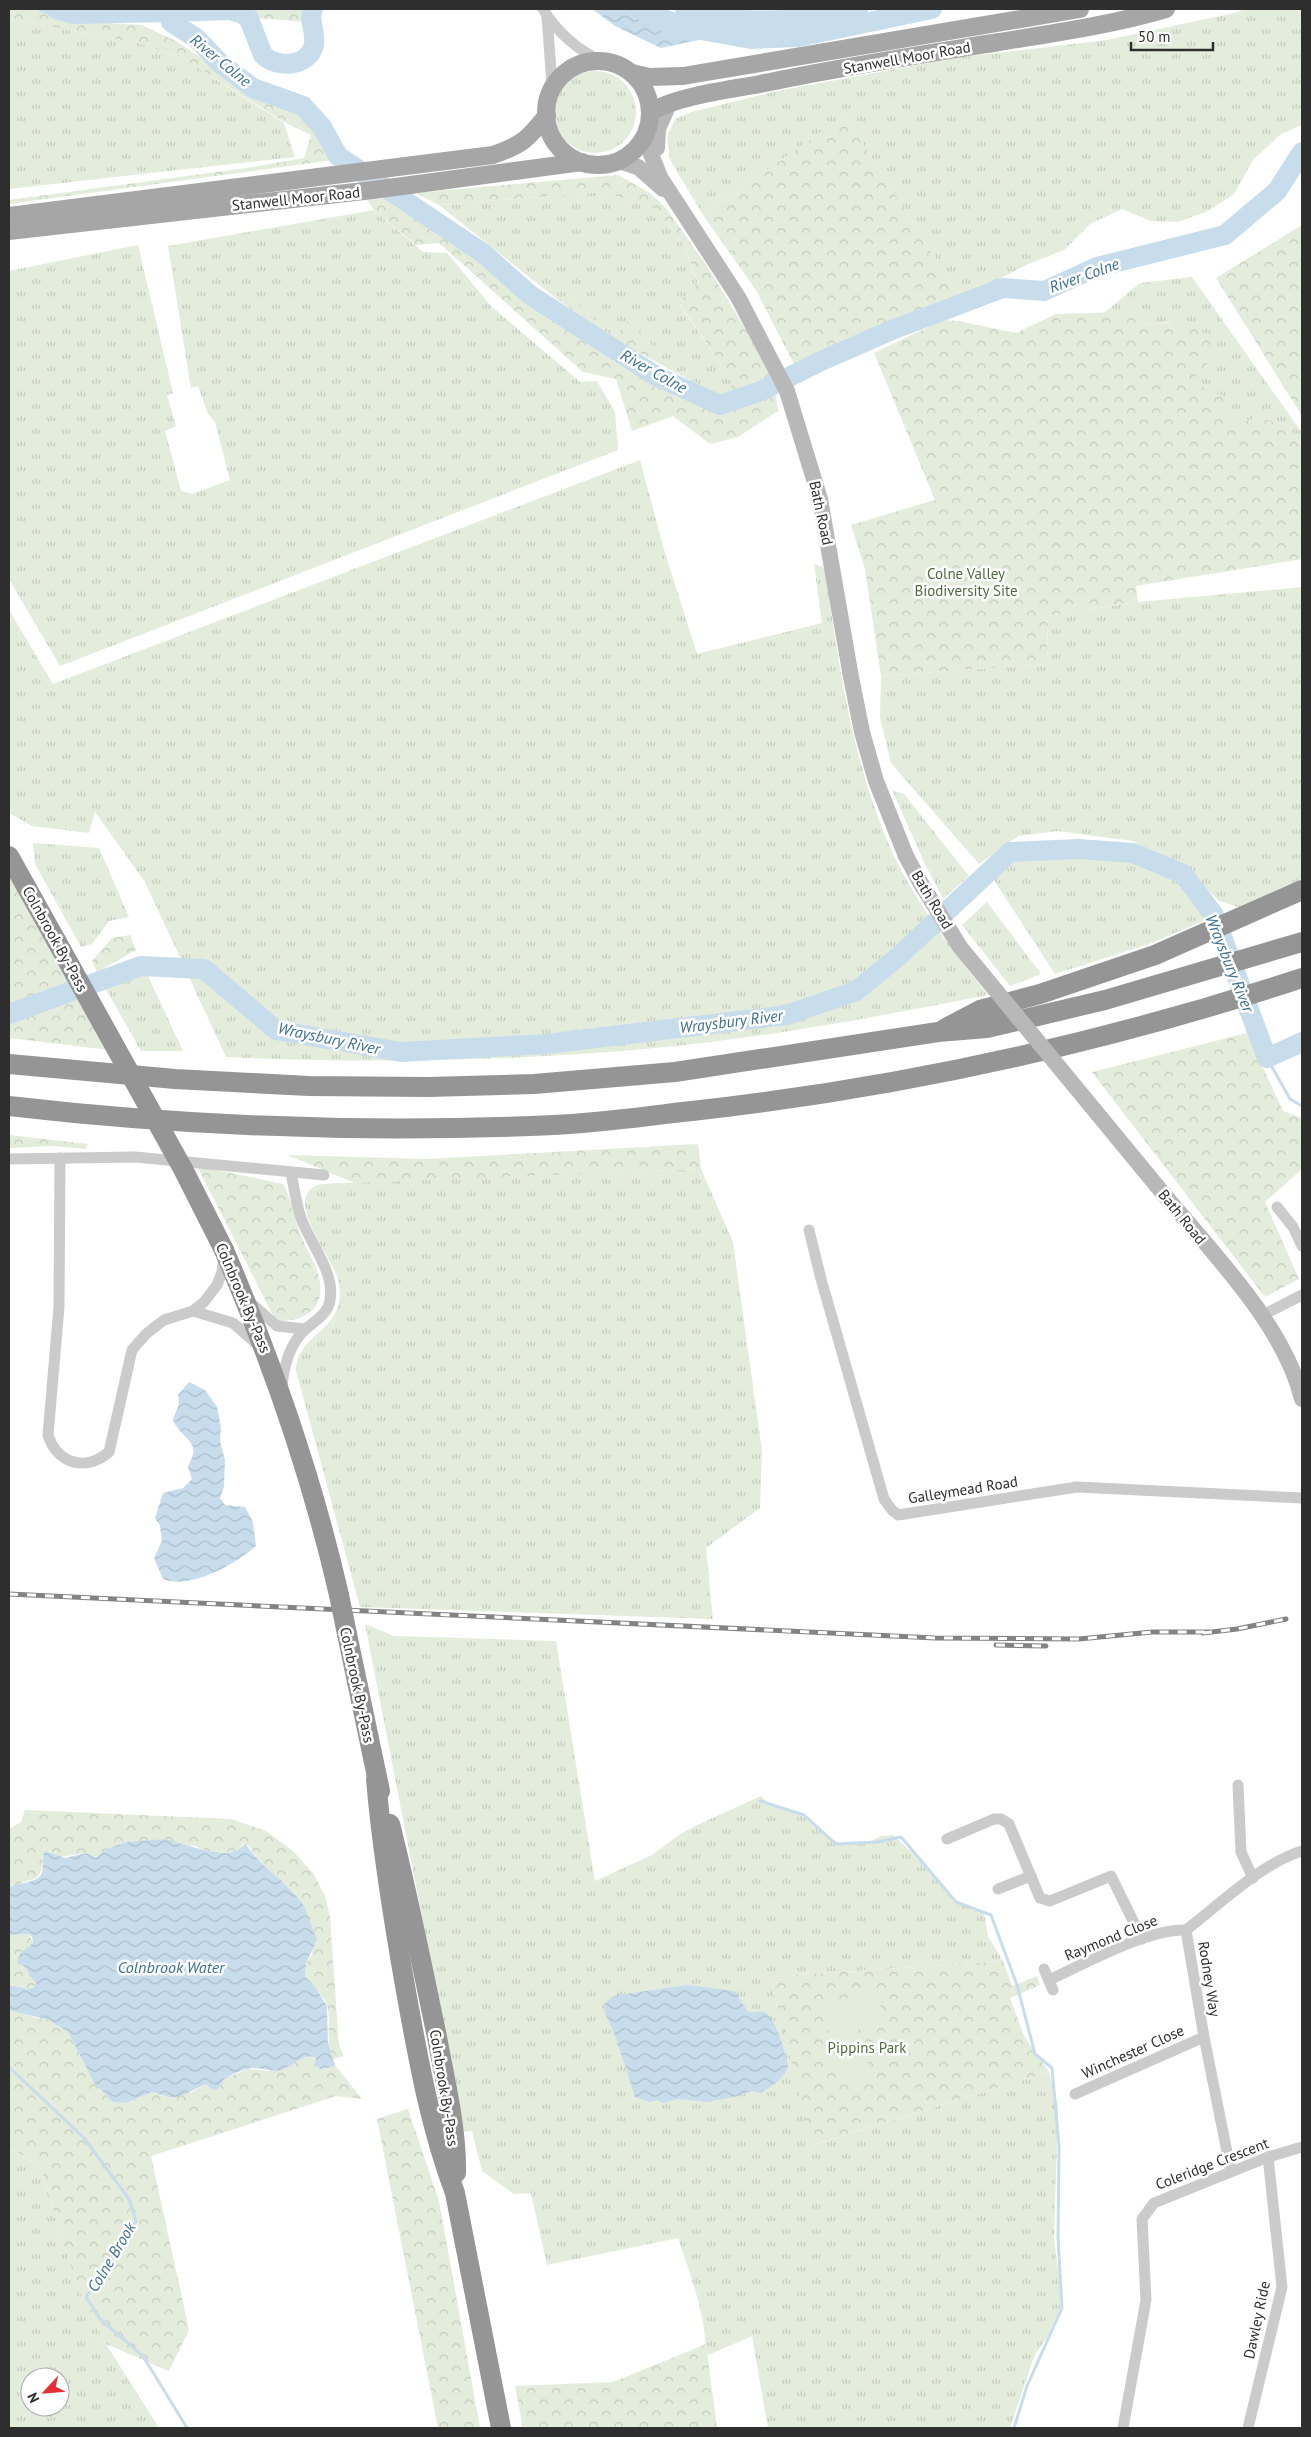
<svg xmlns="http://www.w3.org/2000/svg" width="1311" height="2437" font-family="'PT Sans',sans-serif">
<defs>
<pattern id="grass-tufts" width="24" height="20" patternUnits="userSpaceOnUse" patternTransform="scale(1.25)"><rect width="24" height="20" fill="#e4ecdc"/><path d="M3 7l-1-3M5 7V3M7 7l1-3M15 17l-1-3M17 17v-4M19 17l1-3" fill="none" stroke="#c4cbbd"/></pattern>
<pattern id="forest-crowns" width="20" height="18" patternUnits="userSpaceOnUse" patternTransform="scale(1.25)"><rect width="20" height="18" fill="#e4ecdc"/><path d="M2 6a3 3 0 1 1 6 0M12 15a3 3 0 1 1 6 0" fill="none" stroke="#c4cbbd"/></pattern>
<pattern id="water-waves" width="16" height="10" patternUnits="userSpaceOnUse" patternTransform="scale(1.25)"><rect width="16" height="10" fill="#c8ddec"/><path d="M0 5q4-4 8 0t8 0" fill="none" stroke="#acbecb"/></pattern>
</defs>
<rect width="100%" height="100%" fill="#fff"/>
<g fill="url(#grass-tufts)" fill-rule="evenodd">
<polygon points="1246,9 1302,9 1302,125 1281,134 1253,160 1234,194 1208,211 1178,222 1151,221 1122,209 1090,224 1064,250 1026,265 964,297 954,288 845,115 703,215 670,160 667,138 675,119 691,112 777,91 955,58 1107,40 1234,13"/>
<polygon points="9,19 143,44 184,59 284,123 295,157 9,189"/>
<circle cx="595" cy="112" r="41"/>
<polygon points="603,192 657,210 683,244 698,283 679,304 734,383 721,396 676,373 629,320 613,338 568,295 558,300 439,205"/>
<polygon points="374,210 423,252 447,253 491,306 580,382 597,381 615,412 618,450 60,666 9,579 9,271 138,245 173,393 167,395 176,426 165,431 181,491 192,494 230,480 215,422 208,414 198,386 191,388 168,246"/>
<polygon points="1192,277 1302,433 1302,449 1289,426 1258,417 1229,428 1191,382 1169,322 1145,325 1125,312 1104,313 1140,283"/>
<path d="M640,460L665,553L697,654L822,623L814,564L823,567L826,572C838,668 856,783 901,870C925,915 956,955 988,995C885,1015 781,1035 676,1046C526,1061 376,1064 226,1057L145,882L95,812L89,833L32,826L9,813V610L53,684Z"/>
<polygon points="1302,587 1302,879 1238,907 1219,901 1191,874 1133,841 1058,831 1018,836 979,864 891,763 880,718 881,676 1047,664 1048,616 1138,602"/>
<polygon points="892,790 904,794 969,876 943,899 924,862"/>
<polygon points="33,843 99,848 129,917 109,921 92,944 81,947 35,864"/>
<polygon points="1067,853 1133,858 1180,881 1206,920 1149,944 1055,974 994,880 1014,859"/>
<polygon points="987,902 1041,974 1010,986 962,925"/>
<polygon points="148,976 183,1051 141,1051 103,984 115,977"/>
<path d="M701,1169L733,1242L762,1451L760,1508L706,1548L713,1619L360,1607L296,1371C297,1331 347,1333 339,1283C335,1259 278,1195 321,1184Z"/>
<path d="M365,1624L394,1636L556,1641L595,1881L652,1855L679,1835L693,1827L761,1796L769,1804L800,1813L829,1838L840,1843L869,1842L881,1836L893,1835L922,1862L954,1902L984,1913L988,1936L1003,1961L770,1977L813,2145L1049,2072L1058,2107L1054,2239L1061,2293L1060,2309L1047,2338L1035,2354L1010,2428H768L752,2336L706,2356C706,2315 691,2277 678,2238L547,2265L531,2193L514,2194L482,2171L472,2131L464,2132Z"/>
<path d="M9,2147L40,2166L75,2281L106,2344L159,2428H9ZM30,2377H60V2407H30Z"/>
</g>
<g fill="url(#forest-crowns)">
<polygon points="9,9 32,9 73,21 142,25 176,41 267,102 295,111 325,142 334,160 9,204 9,200 247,168 304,158 311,135 284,122 184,59 143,44 9,19"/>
<polygon points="254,9 307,9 306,22 254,18"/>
<polygon points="845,115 954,288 960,294 961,299 889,323 795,366 756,290 703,215"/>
<polygon points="618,175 650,193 666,208 707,266 774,376 721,396 734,383 679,303 698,282 683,244 657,210 603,192 439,205 416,193"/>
<polygon points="400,197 556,323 624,366 720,413 775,390 778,411 738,437 710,444 673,416 632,431 616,379 583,372 439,243 416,245 374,210 367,200"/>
<polygon points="1302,225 1302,416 1216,278"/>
<polygon points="568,295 613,338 629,320 676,373 613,338 558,300"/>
<path d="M1125,312L1145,325C1163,323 1189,319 1204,333C1209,338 1212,348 1215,354L1192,382L1223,396L1229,427L1258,417L1289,426L1302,449V559L1136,586L1138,602L1048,616L1047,664L881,676L865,569L851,525L935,500L874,353L943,320L958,321L1016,333L1056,314Z"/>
<polygon points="9,873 109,1050 9,1038"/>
<polygon points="130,935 136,950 97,972 92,961 112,938"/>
<polygon points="1247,1033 1283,1111 1302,1118 1302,1169 1265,1202 1299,1279 1265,1297 1092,1072"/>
<polygon points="9,1135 88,1144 86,1149 53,1146 9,1148"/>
<polygon points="698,1144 701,1169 355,1183 287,1155 427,1159"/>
<path d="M198,1168L216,1170L283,1184C292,1199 294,1219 301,1235C306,1250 316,1263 319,1278C326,1310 304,1322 276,1321Z"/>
<path d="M25,1810L231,1819L266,1831L294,1852L313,1873L325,1896L330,1917L339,2045L344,2056L334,2059C324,2042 332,2023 327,2005C324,1995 310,1985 305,1976L306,1964L312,1955L302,1902L282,1881L262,1864L249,1847L243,1844L239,1851C225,1854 208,1853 195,1846L127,1842L106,1849L96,1858L87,1853L60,1857L49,1851L42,1856C44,1888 27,1875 9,1890V1829L21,1822Z"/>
<polygon points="29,1934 33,1943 20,1953 21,1966 26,1968 29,1975 36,1980 34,1987 28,1989 9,1985 9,1935"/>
<polygon points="1003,1961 1012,1986 1037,1976 1040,1985 1010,1998 1024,2036 1049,2072 812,2145 770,1977"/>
<polygon points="9,2008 36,2018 48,2020 68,2032 94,2083 113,2102 126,2103 152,2092 169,2097 192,2092 206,2084 220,2087 223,2079 248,2069 269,2071 287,2068 296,2060 311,2056 332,2067 335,2065 362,2099 336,2096 151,2156 189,2330 169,2371 106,2344 75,2281 40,2166 9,2147"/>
<polygon points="408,2109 439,2201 480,2428 438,2428 377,2119"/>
<polygon points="706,2344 717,2428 523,2428 515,2386 613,2382"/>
</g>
<polygon fill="#e4ecdc" points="875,1990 885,2021 858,2030 872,2078 844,2085 821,2006"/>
<g fill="url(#water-waves)">
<polygon points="34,9 76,9 77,21 46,14"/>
<polygon points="592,9 665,9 714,26 713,37 661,48 615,26"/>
<path d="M189,1382L205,1390L217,1407L221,1427L220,1441L225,1460L224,1487L220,1498L225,1505L245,1507L253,1522L256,1546C236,1564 190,1590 163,1579L154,1558L162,1541L160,1526L155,1518L163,1493L183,1488L192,1479L188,1467C189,1463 192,1459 193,1455C197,1440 176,1433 173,1419L179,1404L178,1395Z"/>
<path d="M165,1839C183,1843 219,1858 236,1851C240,1850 242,1846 245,1844L262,1864L282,1881L302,1902L317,1939L306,1964L305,1976L315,1987L327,2006L328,2042L335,2065L332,2067L320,2069L315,2064L316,2058C304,2052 294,2065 284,2069C273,2073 264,2068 253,2068C244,2068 232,2075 224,2079L220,2087L215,2090L211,2089L206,2084L179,2097H169L152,2092L126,2103L113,2102L94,2083L68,2032L48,2020L9,2010V1985L28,1989L34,1987L36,1983L29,1975L26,1968L17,1963L20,1953L33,1943L32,1937L29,1934L9,1935V1888C18,1882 31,1884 39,1877C47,1869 38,1858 46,1851L65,1858L87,1853L96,1858L106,1849L127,1842Z"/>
<path d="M687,1985L735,1991L748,2012C754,2013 759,2010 764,2012C774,2014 786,2054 788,2065C787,2077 770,2088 760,2093L752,2091L734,2097L707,2102L678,2099L663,2103L657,2100L649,2102L635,2097L616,2038L605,2013L604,2004L612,1997L618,1995Z"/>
</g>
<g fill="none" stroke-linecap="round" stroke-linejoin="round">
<g stroke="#c8ddec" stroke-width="3">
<polyline points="1267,1058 1290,1099 1302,1106"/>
<polyline points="760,1801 804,1815 836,1844 878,1842 901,1837 956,1902 991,1915 1017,1985 1035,2054 1052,2068 1059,2146 1058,2238 1062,2308 1027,2386 1014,2428"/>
<polyline points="9,2067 84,2138 129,2199 136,2221 86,2297 100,2319 143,2356 187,2428"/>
</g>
<g stroke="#c8ddec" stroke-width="20">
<polyline points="56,9 74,14 167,12 171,22 196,38 221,64 253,88 303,106 322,127 338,156 483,253 530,295 656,376 720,405 761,391 821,361 892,330 1003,288 1044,291 1097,267 1225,235 1277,191 1302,152"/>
<polyline points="640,9 668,24 751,39 798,37 932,9"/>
<path d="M685,9C717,24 781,21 816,18C830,17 844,12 858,9"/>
<path d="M167,12L230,10L243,14L249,19L263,55C277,69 310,67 314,44C316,32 308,20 313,9"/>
<polyline points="9,1014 141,966 204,969 276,1030 401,1052 546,1044 787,1015 856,991 899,956 1010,852 1078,849 1133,853 1183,874 1214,915 1267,1058 1302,1042"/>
</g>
<g stroke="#cbcbcb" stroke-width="11">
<path d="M543,9C556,31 578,51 602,61"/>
<polyline points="547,16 552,85"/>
<path d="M60,1158L59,1307L48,1435C57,1464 86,1472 109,1452L132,1350L146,1334L164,1320L193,1311L204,1302L217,1285L222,1272L224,1257"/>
<polyline points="9,1159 135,1157 324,1175"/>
<polyline points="1277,1207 1293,1227 1302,1246"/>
<polyline points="809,1230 821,1279 884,1499 892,1510 898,1515 1077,1487 1302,1498"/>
<polyline points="251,1303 277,1326 305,1329"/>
<polyline points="193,1311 233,1323 257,1344"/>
<polyline points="1263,1315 1302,1295"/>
<path d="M282,1386C284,1366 290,1342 307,1328C315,1321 323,1317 328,1307C340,1278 310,1244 301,1218C296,1203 294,1187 291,1173"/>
<polyline points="1238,1785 1241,1852 1253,1878"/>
<polyline points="947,1839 994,1819 1001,1819 1009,1824 1040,1898 1050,1901 1111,1876 1142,1939"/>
<polyline points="998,1889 1031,1876"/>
<polyline points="1044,1969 1053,1990"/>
<path d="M1049,1980C1086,1963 1147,1929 1186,1930"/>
<polyline points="1075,2094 1204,2037"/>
<path d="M1231,2172L1204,2037L1186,1930C1220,1904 1262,1863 1302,1851"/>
<polyline points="1123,2428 1146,2300 1142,2219 1154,2203 1268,2157 1302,2147"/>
<polyline points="1248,2428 1282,2287 1268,2157"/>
</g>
<g stroke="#b8b8b8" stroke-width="16">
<polyline points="647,131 649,149 660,177 738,297 787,391 820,499 851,677 862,732 876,781 906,856"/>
<polyline points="657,148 658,129 669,104"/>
<polyline points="619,161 638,167 663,189"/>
<path d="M1157,1186C1206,1246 1284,1323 1302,1399"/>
</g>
<g stroke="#a6a6a6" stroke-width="18">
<circle cx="598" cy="113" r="52"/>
<polyline points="632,73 649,77 683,76 1080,9"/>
<path d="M651,112C676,96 729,90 760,84C839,67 919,55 999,42C1055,33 1111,25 1166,9"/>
<path d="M9,216L493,155C522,145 528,139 547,115"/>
<polyline points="9,231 373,190 582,162"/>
</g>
<g stroke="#959595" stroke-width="20">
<polyline points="9,856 57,942"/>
<polyline points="944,1029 980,1010 1040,994 1155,955 1302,890"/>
<polyline points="9,1064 175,1079 309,1086 428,1087 534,1084 675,1072 938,1032 987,1028 1105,1000 1302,942"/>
<path d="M9,1106C190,1127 373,1133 554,1125C600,1123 646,1116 692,1111C900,1088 1104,1043 1302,978"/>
<path d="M224,1250C272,1362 312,1477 339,1595"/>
<polyline points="347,1634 380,1791"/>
<path d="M376,1779C382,1852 394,1924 407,1997C419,2063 431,2130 455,2193L501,2428"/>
<path d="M390,1824C408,1894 422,1966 437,2037C445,2081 457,2129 456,2173"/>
</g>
<g stroke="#838383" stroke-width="5">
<g id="rail">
<polyline points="9,1594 935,1638 1079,1639 1152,1632 1209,1632"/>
<polyline points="1203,1633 1237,1629 1286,1619"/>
<polyline points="996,1645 1046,1646"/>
</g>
</g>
<use href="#rail" stroke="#fff" stroke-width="3" stroke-dasharray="9" stroke-linecap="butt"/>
<polyline stroke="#b8b8b8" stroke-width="16" points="906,856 920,882 960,947 1157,1186"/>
<g stroke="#959595" stroke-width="20">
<polyline points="57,942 183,1169 224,1250"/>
<polyline points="339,1595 347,1634"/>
</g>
</g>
<g text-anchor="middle" stroke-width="5" stroke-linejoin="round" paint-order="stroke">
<g font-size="15" fill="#2e2e2e" stroke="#fff">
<text transform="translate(907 58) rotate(-10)" y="5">Stanwell Moor Road</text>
<text transform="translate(296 199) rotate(-6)" y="5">Stanwell Moor Road</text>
<text transform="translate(821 513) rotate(78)" y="5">Bath Road</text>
<text transform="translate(932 900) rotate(59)" y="5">Bath Road</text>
<text transform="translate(55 939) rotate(61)" y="5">Colnbrook By-Pass</text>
<text transform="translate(1182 1217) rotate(51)" y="5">Bath Road</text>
<text transform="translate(243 1298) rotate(67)" y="5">Colnbrook By-Pass</text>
<text transform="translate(963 1490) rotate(-9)" y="5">Galleymead Road</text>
<text transform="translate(357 1685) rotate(78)" y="5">Colnbrook By-Pass</text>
<text transform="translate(1111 1938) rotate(-22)" y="5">Raymond Close</text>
<text transform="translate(1209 1979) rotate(81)" y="5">Rodney Way</text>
<text transform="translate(1133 2052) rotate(-24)" y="5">Winchester Close</text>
<text transform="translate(444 2088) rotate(81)" y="5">Colnbrook By-Pass</text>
<text transform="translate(1212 2164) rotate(-21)" y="5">Coleridge Crescent</text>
<text transform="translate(1257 2320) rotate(-78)" y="5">Dawley Ride</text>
</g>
<g font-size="15" fill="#506b3b" stroke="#fff">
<text x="966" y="579">Colne Valley<tspan x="966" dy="17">Biodiversity Site</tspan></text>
<text x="867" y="2053">Pippins Park</text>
</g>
<g font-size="16" font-style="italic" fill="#3b6e91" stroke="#fff">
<text transform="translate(221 60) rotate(39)" y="6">River Colne</text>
<text transform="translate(1084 275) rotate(-20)" y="6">River Colne</text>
<text transform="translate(654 371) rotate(29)" y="6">River Colne</text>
<text transform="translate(1230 963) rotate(68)" y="6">Wraysbury River</text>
<text transform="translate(731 1021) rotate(-7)" y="6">Wraysbury River</text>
<text transform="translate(329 1038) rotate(12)" y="6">Wraysbury River</text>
<text x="171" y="1973">Colnbrook Water</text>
<text transform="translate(111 2257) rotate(-59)" y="6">Colne Brook</text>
</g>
</g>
<rect width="1311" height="2437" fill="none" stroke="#2e2e2e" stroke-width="20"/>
<g transform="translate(45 2392) rotate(244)"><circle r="24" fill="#ffffff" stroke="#ababab"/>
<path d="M0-4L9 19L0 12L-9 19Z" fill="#e72e37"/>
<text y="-8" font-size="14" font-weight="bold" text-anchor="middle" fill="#2e2e2e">N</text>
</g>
<path d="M1131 42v8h82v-8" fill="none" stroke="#2e2e2e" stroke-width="2.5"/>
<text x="1138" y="42" font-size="15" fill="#2e2e2e" stroke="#ffffff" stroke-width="4" paint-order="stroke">50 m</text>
</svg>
